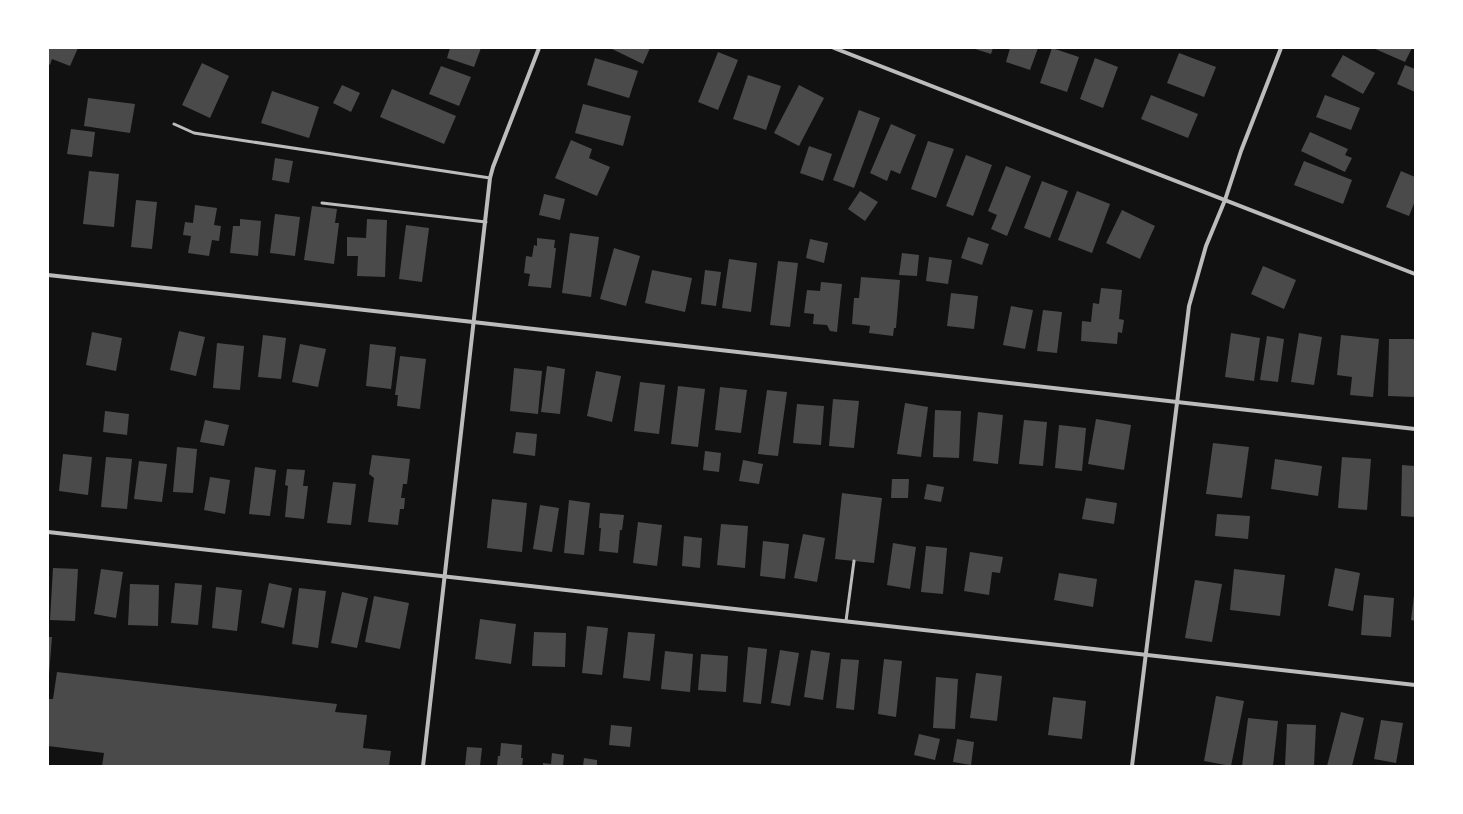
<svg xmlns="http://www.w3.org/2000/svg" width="1463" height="814" font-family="Roboto,sans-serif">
<rect width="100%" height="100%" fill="#111"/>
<g fill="#4a4a4a">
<polygon points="48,48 78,48 70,66 52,59 50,65 48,64"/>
<polygon points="450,48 481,48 474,67 447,58"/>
<polygon points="610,48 650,48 643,64"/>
<polygon points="972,48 993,48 991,54"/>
<polygon points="1010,48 1038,48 1030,70 1006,62"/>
<polygon points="1052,48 1079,57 1067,92 1040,83"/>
<polygon points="1373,48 1412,48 1405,62"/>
<polygon points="718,52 738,60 718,110 698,102"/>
<polygon points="1179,53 1216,67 1204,97 1167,83"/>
<polygon points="1343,55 1375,73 1363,94 1331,76"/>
<polygon points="595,58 638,71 629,98 587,85"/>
<polygon points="1095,58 1118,67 1103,108 1080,99"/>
<polygon points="202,63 229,76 210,118 182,105"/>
<polygon points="1405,65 1415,69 1415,92 1397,84"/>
<polygon points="441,66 471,77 459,106 429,94"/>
<polygon points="748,75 781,86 766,130 733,119"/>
<polygon points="342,85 360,93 351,112 333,103"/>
<polygon points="799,85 824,98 799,146 774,133"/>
<polygon points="392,89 456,116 444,144 380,117"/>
<polygon points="272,91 319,107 309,138 261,123"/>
<polygon points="1151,95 1198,114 1188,138 1141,119"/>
<polygon points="1325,95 1360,108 1351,130 1316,117"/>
<polygon points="88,98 135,104 130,133 84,126"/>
<polygon points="583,104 631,116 623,146 575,133"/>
<polygon points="859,110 880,118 854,188 833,180"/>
<polygon points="891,124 916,135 900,174 891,170 887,181 870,173"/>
<polygon points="71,129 95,132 92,157 67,154"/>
<polygon points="1310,132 1348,149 1345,155 1352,158 1345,172 1301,151"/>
<polygon points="571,140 592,149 589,158 610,167 597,196 555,178"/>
<polygon points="928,141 954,149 936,198 911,189"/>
<polygon points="809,146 832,154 823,181 800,173"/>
<polygon points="966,155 992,165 973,216 946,206"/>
<polygon points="275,158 293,161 289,183 272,180"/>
<polygon points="1304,161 1352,180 1343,204 1294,185"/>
<polygon points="1006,166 1031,176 1007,236 991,229 997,215 988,211"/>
<polygon points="89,171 119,174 114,227 83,224"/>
<polygon points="1401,171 1415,177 1415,201 1409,216 1386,207"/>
<polygon points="1042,181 1068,191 1050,238 1024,228"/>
<polygon points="860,191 878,202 865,221 848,209"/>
<polygon points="1077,191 1110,204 1092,253 1058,240"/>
<polygon points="544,194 565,199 560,220 539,215"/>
<polygon points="136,200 157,202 152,249 131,247"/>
<polygon points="195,205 217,208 214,225 221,226 219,241 212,240 209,256 188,253 191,236 183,235 185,222 193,223"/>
<polygon points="312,206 337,209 335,223 339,223 334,264 304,260"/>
<polygon points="1122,210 1155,226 1140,259 1106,243"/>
<polygon points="275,214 300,217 295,256 270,253"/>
<polygon points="240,219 261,221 258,256 230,253 233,226 240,226"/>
<polygon points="367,219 387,220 385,277 357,276 358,256 347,256 347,237 366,238"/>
<polygon points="406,225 429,228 422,282 399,279"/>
<polygon points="570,233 599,237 591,297 562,293"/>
<polygon points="968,237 989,244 982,265 961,258"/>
<polygon points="537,238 555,240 554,248 556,248 551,288 528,286 530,274 524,273 526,256 532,257 534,245 537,246"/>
<polygon points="810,239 828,243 824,263 806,258"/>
<polygon points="614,248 640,256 626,306 600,299"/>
<polygon points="902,253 919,255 917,276 899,275"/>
<polygon points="929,257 952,260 948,284 926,281"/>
<polygon points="729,259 757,263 751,312 722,308"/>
<polygon points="778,261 798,263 790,327 770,325"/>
<polygon points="1263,266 1296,280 1284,309 1251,294"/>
<polygon points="652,270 692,278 685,312 645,303"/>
<polygon points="705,270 721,272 716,306 701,304"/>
<polygon points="861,277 900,280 896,328 894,328 893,336 869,333 870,326 852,324 854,298 859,298"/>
<polygon points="821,282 842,284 837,332 830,331 827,325 813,324 814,314 804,313 807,290 820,291"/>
<polygon points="1101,288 1122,290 1119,319 1124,320 1122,333 1118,332 1117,344 1081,341 1082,321 1091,322 1093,303 1099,304"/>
<polygon points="951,293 978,296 974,329 947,326"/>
<polygon points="1011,306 1033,310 1025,349 1003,345"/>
<polygon points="1043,310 1062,312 1057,353 1037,351"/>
<polygon points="179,331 205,337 196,376 170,370"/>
<polygon points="92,332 122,338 116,371 86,365"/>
<polygon points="1231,333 1260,338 1254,381 1225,377"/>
<polygon points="1299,333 1322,337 1314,385 1291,382"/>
<polygon points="263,335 286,338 281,379 258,377"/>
<polygon points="1341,335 1379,339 1373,397 1350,395 1352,377 1337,375"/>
<polygon points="1267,336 1284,339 1278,382 1260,380"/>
<polygon points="1389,339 1415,339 1415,397 1388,396"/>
<polygon points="217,343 244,346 240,390 213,388"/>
<polygon points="300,344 326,349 318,387 292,382"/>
<polygon points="370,344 396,347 391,389 366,386"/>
<polygon points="400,356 426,359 420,409 397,406 398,395 395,395"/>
<polygon points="547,366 565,369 560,414 541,412"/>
<polygon points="514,368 542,371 538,414 510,411"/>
<polygon points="596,371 621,376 612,422 587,416"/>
<polygon points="640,382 665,385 659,434 634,431"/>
<polygon points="678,386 705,389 698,447 671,444"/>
<polygon points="720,387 747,390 741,433 715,430"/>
<polygon points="767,390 787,392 778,456 758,454"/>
<polygon points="833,399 859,401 854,448 829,446"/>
<polygon points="905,403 928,407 921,457 897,454"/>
<polygon points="797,404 824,406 821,445 793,443"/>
<polygon points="935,410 961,411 959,458 933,457"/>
<polygon points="105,411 129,414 127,435 103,432"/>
<polygon points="978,412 1003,415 998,464 973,461"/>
<polygon points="1096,419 1131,425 1124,470 1088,464"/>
<polygon points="205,420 229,425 224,446 200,442"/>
<polygon points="1024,420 1047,422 1043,466 1019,464"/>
<polygon points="1059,425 1086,428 1082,471 1055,468"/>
<polygon points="516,432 537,434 535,456 513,453"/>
<polygon points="1213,443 1249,447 1242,498 1206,494"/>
<polygon points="177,447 197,449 193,493 173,492"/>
<polygon points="705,451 721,453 719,472 703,470"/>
<polygon points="63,454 92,457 88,495 59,491"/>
<polygon points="372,455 410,459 407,484 403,484 401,498 405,498 404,509 400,509 398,525 368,522 374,478 369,474"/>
<polygon points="106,457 132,459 127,509 101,507"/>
<polygon points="1342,457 1371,459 1367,510 1338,508"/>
<polygon points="1275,459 1322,466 1318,496 1271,489"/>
<polygon points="743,460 763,464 759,484 739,481"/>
<polygon points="139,461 167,464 162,502 134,499"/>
<polygon points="1402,465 1415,466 1415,517 1401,516"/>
<polygon points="255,467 276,470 270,516 249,514"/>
<polygon points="287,469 305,470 303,486 308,486 304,519 285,517 288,486 285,485"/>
<polygon points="210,477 230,480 225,514 204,510"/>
<polygon points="892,479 909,479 908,498 891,498"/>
<polygon points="333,482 356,484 351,525 327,523"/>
<polygon points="927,484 944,487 941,502 924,499"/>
<polygon points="842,493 882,498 874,563 835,559"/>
<polygon points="1086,498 1117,503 1114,524 1082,519"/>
<polygon points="492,499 527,503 522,552 487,548"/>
<polygon points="569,500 590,503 584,555 564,553"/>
<polygon points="540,505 559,508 552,552 533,549"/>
<polygon points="600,513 624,515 622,530 620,530 618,553 599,551 601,528 599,528"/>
<polygon points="1217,514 1250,516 1248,539 1215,536"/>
<polygon points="638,522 662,525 657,566 633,563"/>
<polygon points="721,524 748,526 745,568 717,565"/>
<polygon points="803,534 825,538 817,582 794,578"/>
<polygon points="684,536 702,538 700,568 682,566"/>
<polygon points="763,541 789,544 785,579 760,576"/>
<polygon points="893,543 916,547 910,589 887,585"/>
<polygon points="926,546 947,548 943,594 921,592"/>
<polygon points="970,552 1003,557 1000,573 992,572 989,595 964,591"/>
<polygon points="53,568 78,569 75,621 50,620"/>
<polygon points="1335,568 1360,573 1353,611 1328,606"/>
<polygon points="101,569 123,572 116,618 94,614"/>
<polygon points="1234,569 1285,575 1280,616 1230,610"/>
<polygon points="1059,573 1097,579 1093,607 1054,600"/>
<polygon points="1195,580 1222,584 1212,642 1185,638"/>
<polygon points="175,583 202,585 198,625 171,623"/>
<polygon points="269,583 292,588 284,628 261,623"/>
<polygon points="130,584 159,585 158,626 128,625"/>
<polygon points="216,587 242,590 237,631 212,628"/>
<polygon points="299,588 326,591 318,648 292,644"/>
<polygon points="342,592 368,598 357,648 331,643"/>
<polygon points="1364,595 1394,598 1391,637 1361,635"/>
<polygon points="1414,595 1415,595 1415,621 1411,620"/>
<polygon points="374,596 409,603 400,649 365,642"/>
<polygon points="480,619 516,624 511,664 475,659"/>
<polygon points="587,626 608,628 602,675 582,673"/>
<polygon points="534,632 566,633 565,667 532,666"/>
<polygon points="628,632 655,634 650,681 623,678"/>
<polygon points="48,637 52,637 49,675 48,675"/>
<polygon points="748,647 767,649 761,704 743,702"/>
<polygon points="780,650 799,653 790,706 771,703"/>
<polygon points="811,650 830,653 823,700 804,697"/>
<polygon points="665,651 693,654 690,692 661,689"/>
<polygon points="701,654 728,656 726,692 698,690"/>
<polygon points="841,659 859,660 854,710 836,708"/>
<polygon points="884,659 902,661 896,717 878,714"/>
<polygon points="57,672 337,704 335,712 367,715 363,748 391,751 389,766 102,766 104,753 48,746 48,699 53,699"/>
<polygon points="976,673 1002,676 997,721 970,718"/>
<polygon points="936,677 958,679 955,729 933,728"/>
<polygon points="1216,696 1244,701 1231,766 1204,761"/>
<polygon points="1053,697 1086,701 1082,739 1048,735"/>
<polygon points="1341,712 1364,718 1352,766 1327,766"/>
<polygon points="1248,718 1278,721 1273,766 1242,766"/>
<polygon points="1381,720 1403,723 1396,763 1374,759"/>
<polygon points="1287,724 1316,725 1314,766 1285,766"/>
<polygon points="611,725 632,727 630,747 609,745"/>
<polygon points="919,734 940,739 935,760 914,755"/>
<polygon points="957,739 974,742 971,765 953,762"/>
<polygon points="501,743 522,745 521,758 523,758 522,766 497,766 498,756 500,756"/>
<polygon points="467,747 482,748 480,766 465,766"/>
<polygon points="552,753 564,755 563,766 543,766 543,763 551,764"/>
<polygon points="584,758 597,760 597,766 583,766"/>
</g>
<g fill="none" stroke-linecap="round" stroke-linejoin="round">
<g stroke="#bcbcbc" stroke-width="3">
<polyline points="174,124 194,133 490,178"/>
<polyline points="322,203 486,222"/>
<polyline points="846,621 854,561"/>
</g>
<g stroke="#bcbcbc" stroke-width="4">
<polyline points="834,48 1415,274"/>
<polyline points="48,275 473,322 1415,429"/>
<polyline points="48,532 1415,685"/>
<polyline points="423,766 490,178 493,167 539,48"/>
<polyline points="1132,766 1189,306 1206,246 1225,200 1241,151 1281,48"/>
</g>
</g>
<rect width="1463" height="814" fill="none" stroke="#ffffff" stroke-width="98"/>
</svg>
